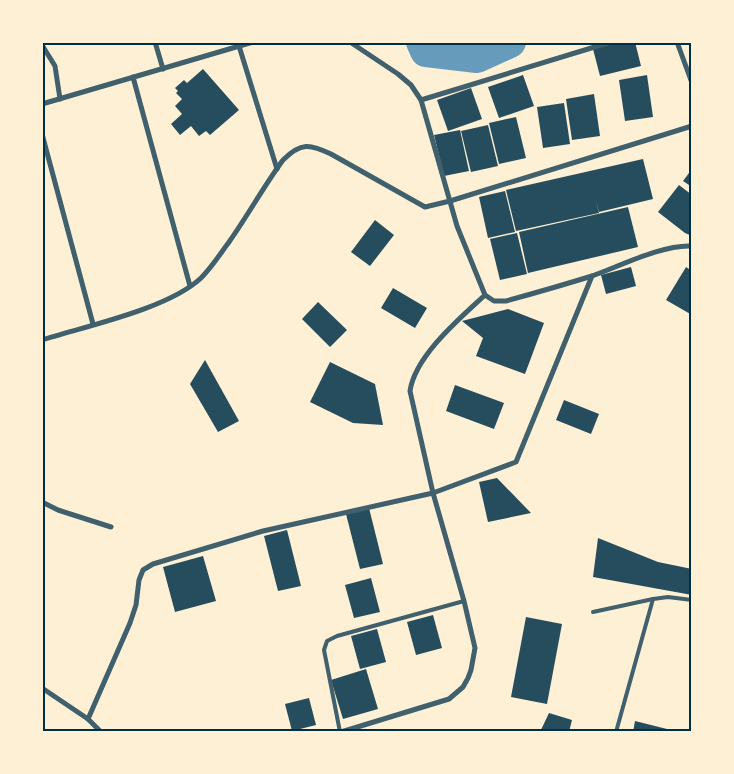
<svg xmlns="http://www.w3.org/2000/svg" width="734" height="774" font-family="'Exo 2',sans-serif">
<rect width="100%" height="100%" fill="#fdf0d5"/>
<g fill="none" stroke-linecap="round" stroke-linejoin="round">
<polyline stroke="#669bbc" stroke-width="32" points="422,42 426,51 477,57 510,42"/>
</g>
<g fill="#264d5e">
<polygon points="620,42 635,42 641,66 600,76 593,49"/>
<polygon points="203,69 239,110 210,135 206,131 199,136 191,126 180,135 171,124 182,114 175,106 182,99 176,93 178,91 175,88 184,80 187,83"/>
<polygon points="523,75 534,106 499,118 488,87"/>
<polygon points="647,75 653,117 625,121 619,80"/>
<polygon points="471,88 482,119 448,131 437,100"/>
<polygon points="594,94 600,136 572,140 566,99"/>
<polygon points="564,103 570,144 543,148 537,107"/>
<polygon points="516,117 526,158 499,164 489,123"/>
<polygon points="488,125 498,166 471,172 461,131"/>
<polygon points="460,130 469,171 444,176 434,135"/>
<polygon points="643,159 653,199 599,212 596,201 599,213 516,231 506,190"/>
<polygon points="692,169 692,187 683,181"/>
<polygon points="679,185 692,195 692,236 685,233 658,212"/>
<polygon points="505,191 515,232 488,238 479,197"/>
<polygon points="628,207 638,247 528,273 519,232"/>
<polygon points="375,220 394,235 370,266 351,252"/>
<polygon points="517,233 527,274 500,280 490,239"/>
<polygon points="631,267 636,286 606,294 601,275"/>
<polygon points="686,267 692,271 692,315 666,300"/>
<polygon points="393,288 427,308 415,328 381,308"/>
<polygon points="318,302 347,330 330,347 302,319"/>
<polygon points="508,309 544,323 525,374 476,356 483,338 462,321"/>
<polygon points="205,360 239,421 218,432 190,384"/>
<polygon points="330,362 375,384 383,425 353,423 310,402"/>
<polygon points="455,385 504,403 494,429 446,411"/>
<polygon points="564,400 599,414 591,434 556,420"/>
<polygon points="497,478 531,513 488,522 479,482"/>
<polygon points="369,508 383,564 360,569 346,514"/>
<polygon points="287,530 301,586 278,591 264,536"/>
<polygon points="598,538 658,562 692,569 692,595 593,577"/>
<polygon points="203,556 216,601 175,612 163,567"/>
<polygon points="371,578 380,612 354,618 345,585"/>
<polygon points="433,615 442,648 416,655 407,622"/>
<polygon points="526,617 562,624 547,704 511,697"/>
<polygon points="377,629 386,662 360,669 351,636"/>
<polygon points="366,669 378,709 343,719 331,680"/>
<polygon points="309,698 316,725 292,731 285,704"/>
<polygon points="549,713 572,720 569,732 540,732"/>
<polygon points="635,721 675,731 675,732 633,732"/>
</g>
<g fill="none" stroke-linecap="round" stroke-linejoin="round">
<g stroke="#3f606c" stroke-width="4">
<polyline points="593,612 653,599 668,597 692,600"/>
<polyline points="340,732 324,650 327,641 337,636 464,601"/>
<polyline points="616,732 653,599"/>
</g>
<g stroke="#3f606c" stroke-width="5">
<polyline points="155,42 163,69"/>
<polyline points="350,42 398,74 411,85 421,100"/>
<path d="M611,42L421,100L457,226L485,295L494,301H506C535,293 563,285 592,276C620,266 664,244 692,246"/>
<polyline points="677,42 692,83"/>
<polyline points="42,45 55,66 60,99"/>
<polyline points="239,46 277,169"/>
<polyline points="133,77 190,286"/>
<polyline points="42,104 253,42"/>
<polyline points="42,134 93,324"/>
<path d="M42,340C86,326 168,309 201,278C212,267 220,254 229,242C248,215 264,186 283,160C301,142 310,144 331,154L425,207L450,201L692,126"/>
<polyline points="42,502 58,510 111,527"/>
<polyline points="42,688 88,719 101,732"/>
<polyline points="88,719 130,623 136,605 139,580 143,570 153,564 263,531 433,493 516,462 592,276"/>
<path d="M341,732L449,699L463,687L468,678L471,670L475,648L464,601L433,493L410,391C415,356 460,318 485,295"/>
</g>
</g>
<rect width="734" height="774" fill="none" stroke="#fdf0d5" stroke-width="88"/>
<rect x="44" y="44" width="646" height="686" fill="none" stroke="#003049" stroke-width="2"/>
</svg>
